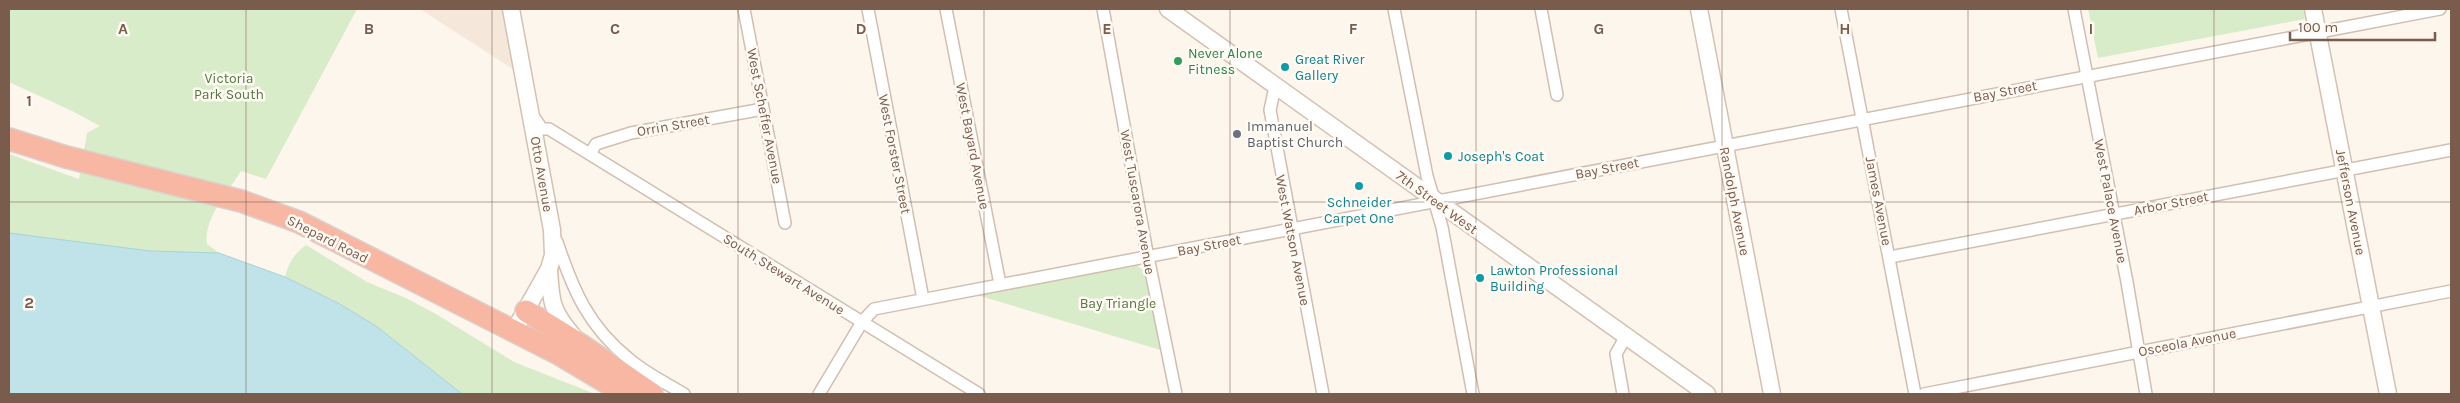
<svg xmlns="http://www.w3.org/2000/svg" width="2460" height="403" font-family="Karla,sans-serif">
<rect width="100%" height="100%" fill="#fdf6ec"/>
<polygon fill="#f5e8da" points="420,9 507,9 519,73"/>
<g fill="#d8ecc9">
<path d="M9,9H357L266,179L241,171C229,191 203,219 207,244L219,253L150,251L9,233V154L79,179L87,133L100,126L72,111L9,82Z"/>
<polygon points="2088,9 2303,9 2305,19 2098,58"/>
<path d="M306,245L367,282L406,298L436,314L514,362L595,394H462L376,326L338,303L285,277C289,262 294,254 306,245Z"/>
<polygon points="1136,265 1146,272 1164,351 977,295"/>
</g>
<polygon fill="#bfe3e8" stroke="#a5d3da" points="9,233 150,251 219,253 285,277 338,303 376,326 462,394 9,394"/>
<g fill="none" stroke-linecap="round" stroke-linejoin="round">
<g stroke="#d1beb0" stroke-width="14">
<g id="street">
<polyline points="744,9 785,223"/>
<polyline points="868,9 923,299"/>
<polyline points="946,9 1000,284"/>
<polyline points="1103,9 1146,247 1176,394"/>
<polyline points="1394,9 1427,176 1442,227 1473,394"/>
<polyline points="1541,9 1557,95"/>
<polyline points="1841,9 1915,394"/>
<polyline points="2074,9 2127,282 2146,394"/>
<polyline points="1275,87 1270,110 1323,394"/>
<polyline points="533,116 542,129 549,129 979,394"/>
<polyline points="590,154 596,144 631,133 763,109"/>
<path d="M557,242C573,290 588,326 629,359C645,373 666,383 684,394"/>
<polyline points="1890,257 2451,150"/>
<polyline points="819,394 862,322 874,309 2440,9"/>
<polyline points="1623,394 1616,354 1626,336"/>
<polyline points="1924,394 2451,291"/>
</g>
</g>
<g stroke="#d6c0b0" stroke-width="19">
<g id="secondary">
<polyline points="511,9 552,230 553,255 549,269 514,331"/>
<polyline points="1168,9 1707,394"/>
<polyline points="1699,9 1772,394"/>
<polyline points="2313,9 2388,394"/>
<path d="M549,269C551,302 551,310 573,336"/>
</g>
</g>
<g stroke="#dad1cd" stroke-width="24">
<g id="highway">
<polyline points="9,139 66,157 241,201 299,222 557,353 626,394"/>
<polyline points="526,311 581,345 652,394"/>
</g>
</g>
<use href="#street" stroke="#fff" stroke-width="11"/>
<use href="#secondary" stroke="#fff" stroke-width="16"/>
<use href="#highway" stroke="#f7b7a3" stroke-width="21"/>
</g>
<path fill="none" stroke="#7a5c4d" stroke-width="1" stroke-opacity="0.55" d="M246,9V394M492,9V394M738,9V394M984,9V394M1230,9V394M1476,9V394M1722,9V394M1968,9V394M2214,9V394M9,202H2451"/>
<circle fill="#2e9e5b" stroke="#fffaf3" stroke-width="2" cx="1178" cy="61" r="5"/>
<g fill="#0f9aa8" stroke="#fffaf3" stroke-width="2">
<circle cx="1285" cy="67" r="5"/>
<circle cx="1448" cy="156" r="5"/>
<circle cx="1359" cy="186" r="5"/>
<circle cx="1480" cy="278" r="5"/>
</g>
<circle fill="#6b7280" stroke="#fffaf3" stroke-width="2" cx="1237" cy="134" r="5"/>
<g text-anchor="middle" stroke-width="5" stroke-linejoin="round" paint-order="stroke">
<g font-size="14" fill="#27864d" stroke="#fffaf3" text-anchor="start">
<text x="1188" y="58">Never Alone<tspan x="1188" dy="16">Fitness</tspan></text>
</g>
<g font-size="14" fill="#0d838f" stroke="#fffaf3" text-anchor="start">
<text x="1295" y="64">Great River<tspan x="1295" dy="16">Gallery</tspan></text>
<text x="1458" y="161">Joseph's Coat</text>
<text x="1359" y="207" text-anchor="middle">Schneider<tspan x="1359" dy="16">Carpet One</tspan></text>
<text x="1490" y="275">Lawton Professional<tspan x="1490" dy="16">Building</tspan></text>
</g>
<g font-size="14" fill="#537a41" stroke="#fffaf3">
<text x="229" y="83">Victoria<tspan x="229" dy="16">Park South</tspan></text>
<text x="1118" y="308">Bay Triangle</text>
</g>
<g font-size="14" fill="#7a5c4d" stroke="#fffaf3">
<text transform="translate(2005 91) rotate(-11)" y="5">Bay Street</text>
<text transform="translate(765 116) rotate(79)" y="5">West Scheffer Avenue</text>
<text transform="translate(673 125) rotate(-10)" y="5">Orrin Street</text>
<text transform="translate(973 146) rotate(79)" y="5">West Bayard Avenue</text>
<text transform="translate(895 154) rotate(79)" y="5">West Forster Street</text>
<text transform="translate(1607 168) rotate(-11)" y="5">Bay Street</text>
<text transform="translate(542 174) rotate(80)" y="5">Otto Avenue</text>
<text transform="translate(1735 201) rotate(79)" y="5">Randolph Avenue</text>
<text transform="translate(1879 201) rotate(79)" y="5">James Avenue</text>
<text transform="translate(2111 201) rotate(79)" y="5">West Palace Avenue</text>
<text transform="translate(1138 202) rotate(80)" y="5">West Tuscarora Avenue</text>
<text transform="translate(1437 202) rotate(36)" y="5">7th Street West</text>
<text transform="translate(2351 202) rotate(79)" y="5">Jefferson Avenue</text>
<text transform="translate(2171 203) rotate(-11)" y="5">Arbor Street</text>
<text transform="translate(328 239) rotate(27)" y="5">Shepard Road</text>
<text transform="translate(1293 240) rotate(79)" y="5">West Watson Avenue</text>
<text transform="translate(1209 245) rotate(-11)" y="5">Bay Street</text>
<text transform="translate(784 274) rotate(32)" y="5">South Stewart Avenue</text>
<text transform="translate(2187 342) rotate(-11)" y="5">Osceola Avenue</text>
</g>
<g font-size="14" fill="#5b616d" stroke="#fffaf3" text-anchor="start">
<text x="1247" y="131">Immanuel<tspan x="1247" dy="16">Baptist Church</tspan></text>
</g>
</g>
<g font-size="16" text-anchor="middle" font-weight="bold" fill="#7a5c4d" stroke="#fffaf3" stroke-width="5" stroke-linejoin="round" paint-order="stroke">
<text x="123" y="34">A</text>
<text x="369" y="34">B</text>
<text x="615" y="34">C</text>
<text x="861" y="34">D</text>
<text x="1107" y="34">E</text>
<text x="1353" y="34">F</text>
<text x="1599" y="34">G</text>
<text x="1845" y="34">H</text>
<text x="2091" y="34">I</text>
<text x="29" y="106">1</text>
<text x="29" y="308">2</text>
</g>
<rect width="2460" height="403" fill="none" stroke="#7a5c4d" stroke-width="20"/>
<path d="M2290 32v8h145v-8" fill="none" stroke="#7a5c4d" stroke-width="2.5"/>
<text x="2298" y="32" font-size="15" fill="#7a5c4d" stroke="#fffaf3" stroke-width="4" paint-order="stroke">100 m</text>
</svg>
